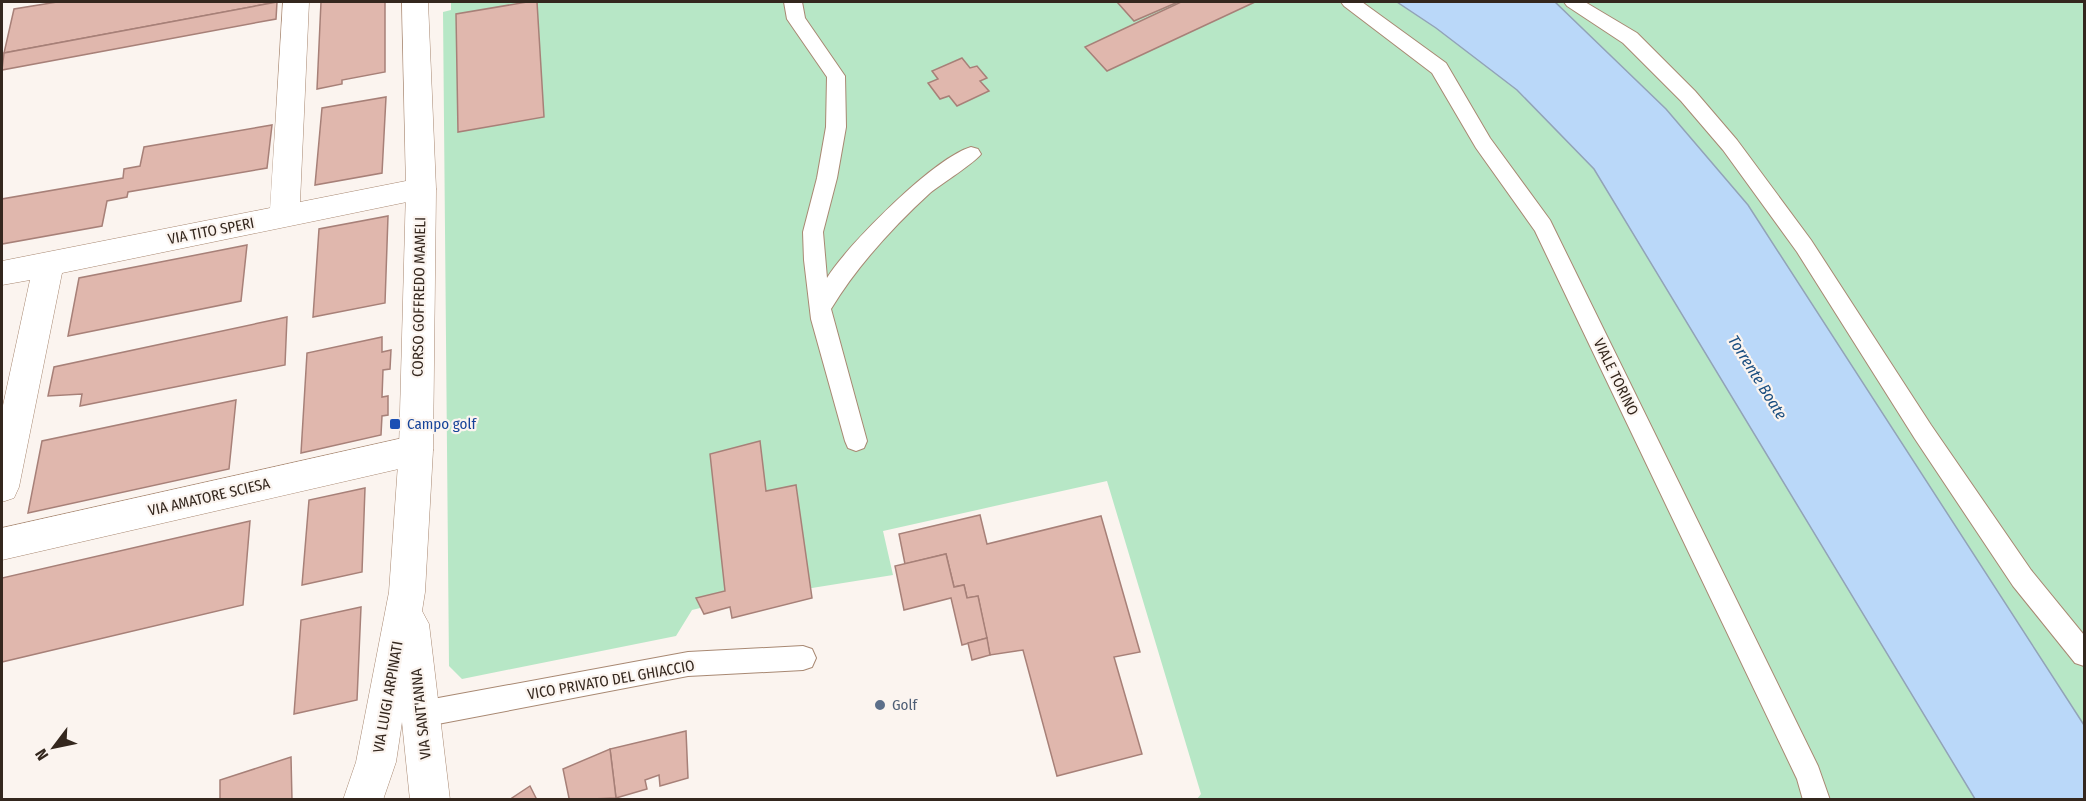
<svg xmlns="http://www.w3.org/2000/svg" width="2086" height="801" font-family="'Fira Sans Condensed',sans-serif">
<rect width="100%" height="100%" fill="#fbf4ef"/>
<polygon fill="#b7e7c6" points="451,2 2084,2 2084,799 1197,799 1201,794 1107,481 883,531 893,575 725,602 692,610 676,636 462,679 449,666 443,12 451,10"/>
<polygon fill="#bad8f9" stroke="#92a3b7" stroke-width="1.5" points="1397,2 1555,2 1666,109 1748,205 2084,725 2084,799 1975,799 1594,169 1517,90 1436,28"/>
<g fill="#e0b7ad" stroke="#a78078" stroke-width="1.5">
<polygon points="57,2 277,2 4,53 14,9"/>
<polygon points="277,2 276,19 2,70 4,53"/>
<polygon points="321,2 385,2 385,72 342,80 342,84 317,89"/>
<polygon points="527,2 537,2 544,117 458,132 456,14"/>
<polygon points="1117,2 1178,2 1134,21"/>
<polygon points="1181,2 1255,2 1107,71 1085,47"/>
<polygon points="962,58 970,68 977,66 987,78 980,81 989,91 957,106 949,96 940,99 928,83 938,79 932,71"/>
<polygon points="386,97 382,173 315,185 322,108"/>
<polygon points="272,125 267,168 128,192 127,197 107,201 102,226 2,244 2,199 123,178 124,169 140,166 144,147"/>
<polygon points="388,216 385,303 313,317 319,229"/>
<polygon points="247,245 241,301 68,336 79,278"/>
<polygon points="287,317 285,365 80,406 82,394 48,396 54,367"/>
<polygon points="382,337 382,352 391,350 390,369 383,370 382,397 388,396 388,415 382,416 381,435 301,453 307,353"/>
<polygon points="236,400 229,469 28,513 42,441"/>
<polygon points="760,441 766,491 796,485 812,598 732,618 730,607 704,614 696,598 725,591 710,454"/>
<polygon points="365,488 362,572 302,585 309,500"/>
<polygon points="980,515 987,544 1101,516 1140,652 1114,657 1142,754 1057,776 1023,650 990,655 978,596 967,598 964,585 954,587 946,554 905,564 899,534"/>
<polygon points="250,521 243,605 2,662 2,578"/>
<polygon points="946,554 954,587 964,585 967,598 978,596 987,638 962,645 951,598 904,610 895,566"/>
<polygon points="361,607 357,700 294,714 301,620"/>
<polygon points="987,638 990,655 972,660 968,643"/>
<polygon points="686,731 688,778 660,786 659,775 645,780 647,789 616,798 610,749"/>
<polygon points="610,749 616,798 566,800 569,798 563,769"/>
<polygon points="291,757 292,800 220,800 220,780"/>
<polygon points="530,786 537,800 509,800"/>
</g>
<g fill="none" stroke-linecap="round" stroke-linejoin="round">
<g stroke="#a88872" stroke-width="2">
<g id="service">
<path d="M784,2H802L805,18L845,76L846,127L837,178L823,232L827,278C848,244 934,158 971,147L978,149L981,154C977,161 940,185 930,193C893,227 857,266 831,309L867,441L864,448L856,451L848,448L845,441L811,319L804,260L803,232L817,178L826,127L827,77L787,19Z"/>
<polygon points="1341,2 1362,2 1446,63 1490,138 1550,220 1818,766 1830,800 1803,800 1797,779 1535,231 1476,148 1432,73 1344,6"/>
<polygon points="1564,2 1585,2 1637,33 1695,91 1737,140 1811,240 1931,425 2031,570 2084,635 2084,666 2075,663 2013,586 1915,439 1797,252 1723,150 1681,101 1623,43 1567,6"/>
<polygon points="803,646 812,649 816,658 812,667 803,670 688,676 422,727 413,723 409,714 413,705 422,701 688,652"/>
</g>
</g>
<g stroke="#a88872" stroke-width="1">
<g id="minor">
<polygon points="283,2 309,2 300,202 421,178 431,181 436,189 431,197 62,273 19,487 14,498 2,502 2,410 30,280 2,285 2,261 270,208"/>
<polygon points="416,435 428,439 433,450 428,461 416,465 2,560 2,528"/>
</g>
</g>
<g stroke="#a88872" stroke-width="1">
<polygon id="primary" points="402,2 428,2 436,189 433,450 425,592 422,611 429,624 450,800 410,800 402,722 396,762 383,800 343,800 356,762 389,592 399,450 406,189"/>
</g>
<use href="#service" fill="#fff" fill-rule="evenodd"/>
<use href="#minor" fill="#fff" fill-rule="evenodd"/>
<use href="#primary" fill="#fff" fill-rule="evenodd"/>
</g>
<rect fill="#1a4fb4" stroke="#fbf4ef" stroke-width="2" x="389" y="418" width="12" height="12" rx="3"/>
<circle fill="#5c6f8a" stroke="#fbf4ef" stroke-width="2" cx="880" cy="705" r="6"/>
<g text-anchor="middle" stroke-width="4.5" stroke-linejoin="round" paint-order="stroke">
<g font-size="15" fill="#34271e" stroke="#fbf4ef">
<text transform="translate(211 231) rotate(-11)" y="5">VIA TITO SPERI</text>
<text transform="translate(419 297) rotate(-89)" y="5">CORSO GOFFREDO MAMELI</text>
<text transform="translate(1616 377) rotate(64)" y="5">VIALE TORINO</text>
<text transform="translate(209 497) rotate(-13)" y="5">VIA AMATORE SCIESA</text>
<text transform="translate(611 680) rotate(-10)" y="5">VICO PRIVATO DEL GHIACCIO</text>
<text transform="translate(388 697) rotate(-80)" y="5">VIA LUIGI ARPINATI</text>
<text transform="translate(421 714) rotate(-96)" y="5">VIA SANT'ANNA</text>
</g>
<g font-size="15" fill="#164399" stroke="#fbf4ef" text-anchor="start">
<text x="407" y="429">Campo golf</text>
</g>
<g font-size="15" fill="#4e5e75" stroke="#fbf4ef" text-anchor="start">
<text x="892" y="710">Golf</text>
</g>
<g font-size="16" font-style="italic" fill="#1a4e80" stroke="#fbf4ef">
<text transform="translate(1758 377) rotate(58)" y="6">Torrente Boate</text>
</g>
</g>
<rect width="2086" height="801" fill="none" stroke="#34271e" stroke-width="6"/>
<g transform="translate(54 747) rotate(238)" stroke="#fbf4ef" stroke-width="4.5" paint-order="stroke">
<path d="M0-4.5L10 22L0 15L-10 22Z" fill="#34271e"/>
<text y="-9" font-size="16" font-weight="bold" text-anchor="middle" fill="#34271e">N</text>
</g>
</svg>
